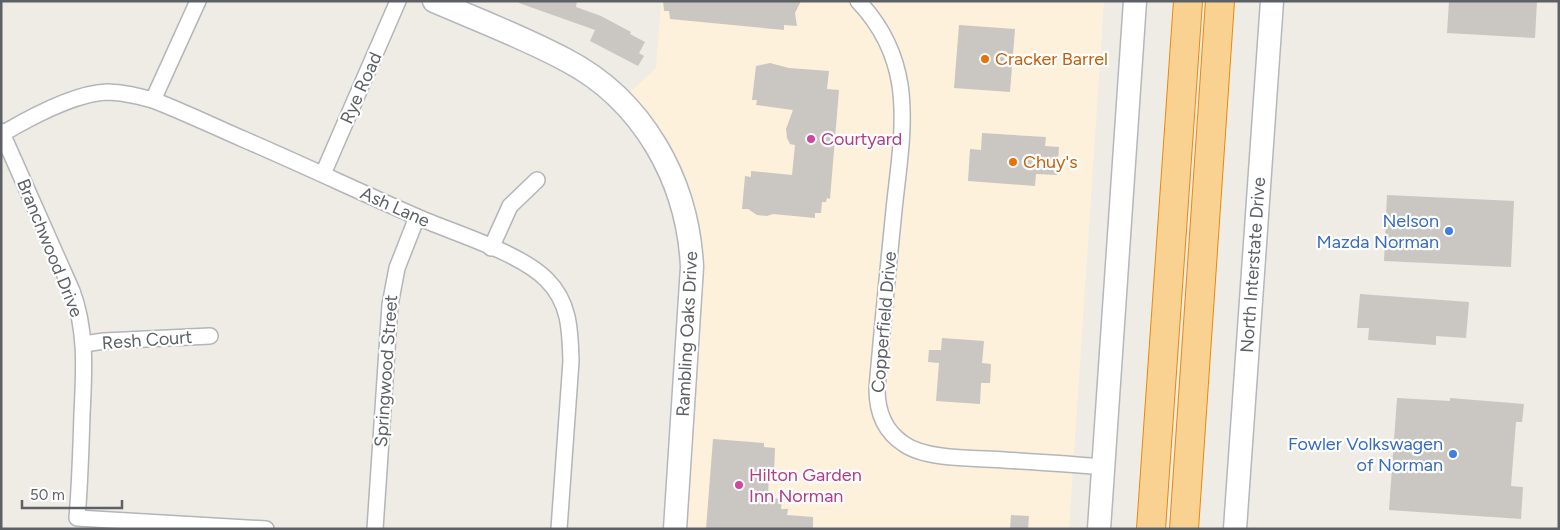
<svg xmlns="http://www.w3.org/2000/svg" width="1560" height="530" font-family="Figtree,sans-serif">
<rect width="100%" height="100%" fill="#efebe5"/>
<polygon fill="#fdf1dc" points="661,1 1104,1 1069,529 683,529 699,261 697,218 685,185 659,130 630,92 656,68"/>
<g fill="#cac6c1">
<polygon points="520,1 577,1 576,7 601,16 631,32 630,34 645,42 639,53 644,56 638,66 590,41 595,30 519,3"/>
<polygon points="663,1 801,1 795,13 797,26 784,25 784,30 670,19 669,11 664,11"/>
<polygon points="1449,1 1537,1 1535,38 1447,33"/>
<polygon points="959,25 1015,29 1010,92 954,88"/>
<polygon points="770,63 789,68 829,71 827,89 839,90 830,199 827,198 826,202 822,202 821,213 815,213 815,218 773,214 767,216 757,215 748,209 742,209 745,176 751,177 751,171 792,175 795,145 790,144 787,138 786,129 793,110 756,105 757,100 752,100 756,66"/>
<polygon points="982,133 1046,137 1045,146 1059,147 1057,175 1036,174 1035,186 968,181 970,149 981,150"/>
<polygon points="1387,195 1514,201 1511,267 1384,261"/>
<polygon points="1360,294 1469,302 1466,338 1436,336 1436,345 1368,340 1369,328 1357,328"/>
<polygon points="942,338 984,341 982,363 991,364 990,383 981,383 980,404 936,401 939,363 928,362 929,350 941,350"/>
<polygon points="1397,398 1450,401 1450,398 1524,404 1522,422 1516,422 1511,486 1523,487 1521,519 1389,510"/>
<polygon points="713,439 764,443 764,447 775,448 774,473 769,473 768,498 782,499 781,509 788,509 787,515 813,517 813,529 706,529"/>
<polygon points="1011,515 1029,516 1028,529 1010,529"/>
</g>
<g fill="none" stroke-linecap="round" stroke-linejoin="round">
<g stroke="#b2b6b9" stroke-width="18">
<g id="street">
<path d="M858,1C881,25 895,53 900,85C906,126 898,170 894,210C888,270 882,329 877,389C877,411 884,431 904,444C926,460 977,458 1004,460C1037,462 1070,464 1103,467"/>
<polyline points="153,100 198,1"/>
<path d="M1,131L72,291C87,331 84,372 82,414C81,448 80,483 77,518L266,529"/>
<path d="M2,134C29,118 76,93 107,92C123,92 138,96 153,100C184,112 213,126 243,139C301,164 358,191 415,216C453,233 520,252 547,280C570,303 570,331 571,361L559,529"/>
<polyline points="323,174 398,1"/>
<polyline points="491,248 510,206 537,180"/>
<polyline points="84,344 104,341 210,336"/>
<polyline points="375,529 390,305 397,268 417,217"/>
</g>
</g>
<g stroke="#b4b8bc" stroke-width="25">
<g id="secondary">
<path d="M434,1C478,20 523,37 566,60C643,100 688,181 692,267L675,529"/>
<polyline points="1099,529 1135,1"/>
<polyline points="1235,529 1272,1"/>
</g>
</g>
<g stroke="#eb8909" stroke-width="30">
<g id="highway">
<polyline points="1151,529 1188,1"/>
<polyline points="1184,529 1220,1"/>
</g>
</g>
<use href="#street" stroke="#fff" stroke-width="15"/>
<use href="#secondary" stroke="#fff" stroke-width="22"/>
<use href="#highway" stroke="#f9d292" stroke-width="28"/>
</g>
<g fill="#e8710a" stroke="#fff" stroke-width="2">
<circle cx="985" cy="59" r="5"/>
<circle cx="1013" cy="162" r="5"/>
</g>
<g fill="#d1479c" stroke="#fff" stroke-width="2">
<circle cx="811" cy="139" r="5"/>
<circle cx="739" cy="485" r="5"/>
</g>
<g fill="#3f7fe0" stroke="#fff" stroke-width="2">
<circle cx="1449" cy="231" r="5"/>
<circle cx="1453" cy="454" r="5"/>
</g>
<g text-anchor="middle" stroke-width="4.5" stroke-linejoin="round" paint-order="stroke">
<g font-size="18" fill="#c56008" stroke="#fff" text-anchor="start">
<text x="995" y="65">Cracker Barrel</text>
<text x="1023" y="168">Chuy's</text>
</g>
<g font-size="18" fill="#5d6165" stroke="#fff">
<text transform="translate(361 88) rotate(-66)" y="6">Rye Road</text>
<text transform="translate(395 207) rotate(24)" y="6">Ash Lane</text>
<text transform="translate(50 248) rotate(68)" y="6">Branchwood Drive</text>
<text transform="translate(1253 265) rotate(-86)" y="6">North Interstate Drive</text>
<text transform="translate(884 322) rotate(-85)" y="6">Copperfield Drive</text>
<text transform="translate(687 334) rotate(-87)" y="6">Rambling Oaks Drive</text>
<text transform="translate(147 340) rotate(-4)" y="6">Resh Court</text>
<text transform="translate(386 371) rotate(-86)" y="6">Springwood Street</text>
</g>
<g font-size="18" fill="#b23c85" stroke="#fff" text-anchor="start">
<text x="821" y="145">Courtyard</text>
<text x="749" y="481">Hilton Garden<tspan x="749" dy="21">Inn Norman</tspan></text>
</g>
<g font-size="18" fill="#366cbe" stroke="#fff" text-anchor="end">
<text x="1439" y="227">Nelson<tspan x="1439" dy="21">Mazda Norman</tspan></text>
<text x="1443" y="450">Fowler Volkswagen<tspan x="1443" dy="21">of Norman</tspan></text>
</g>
</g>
<rect width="1560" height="530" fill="none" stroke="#5d6165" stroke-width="5"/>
<path d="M22 500v8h100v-8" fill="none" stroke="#5d6165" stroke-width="2.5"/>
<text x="30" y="500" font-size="15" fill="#5d6165" stroke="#ffffff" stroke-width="4" paint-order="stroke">50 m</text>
</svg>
